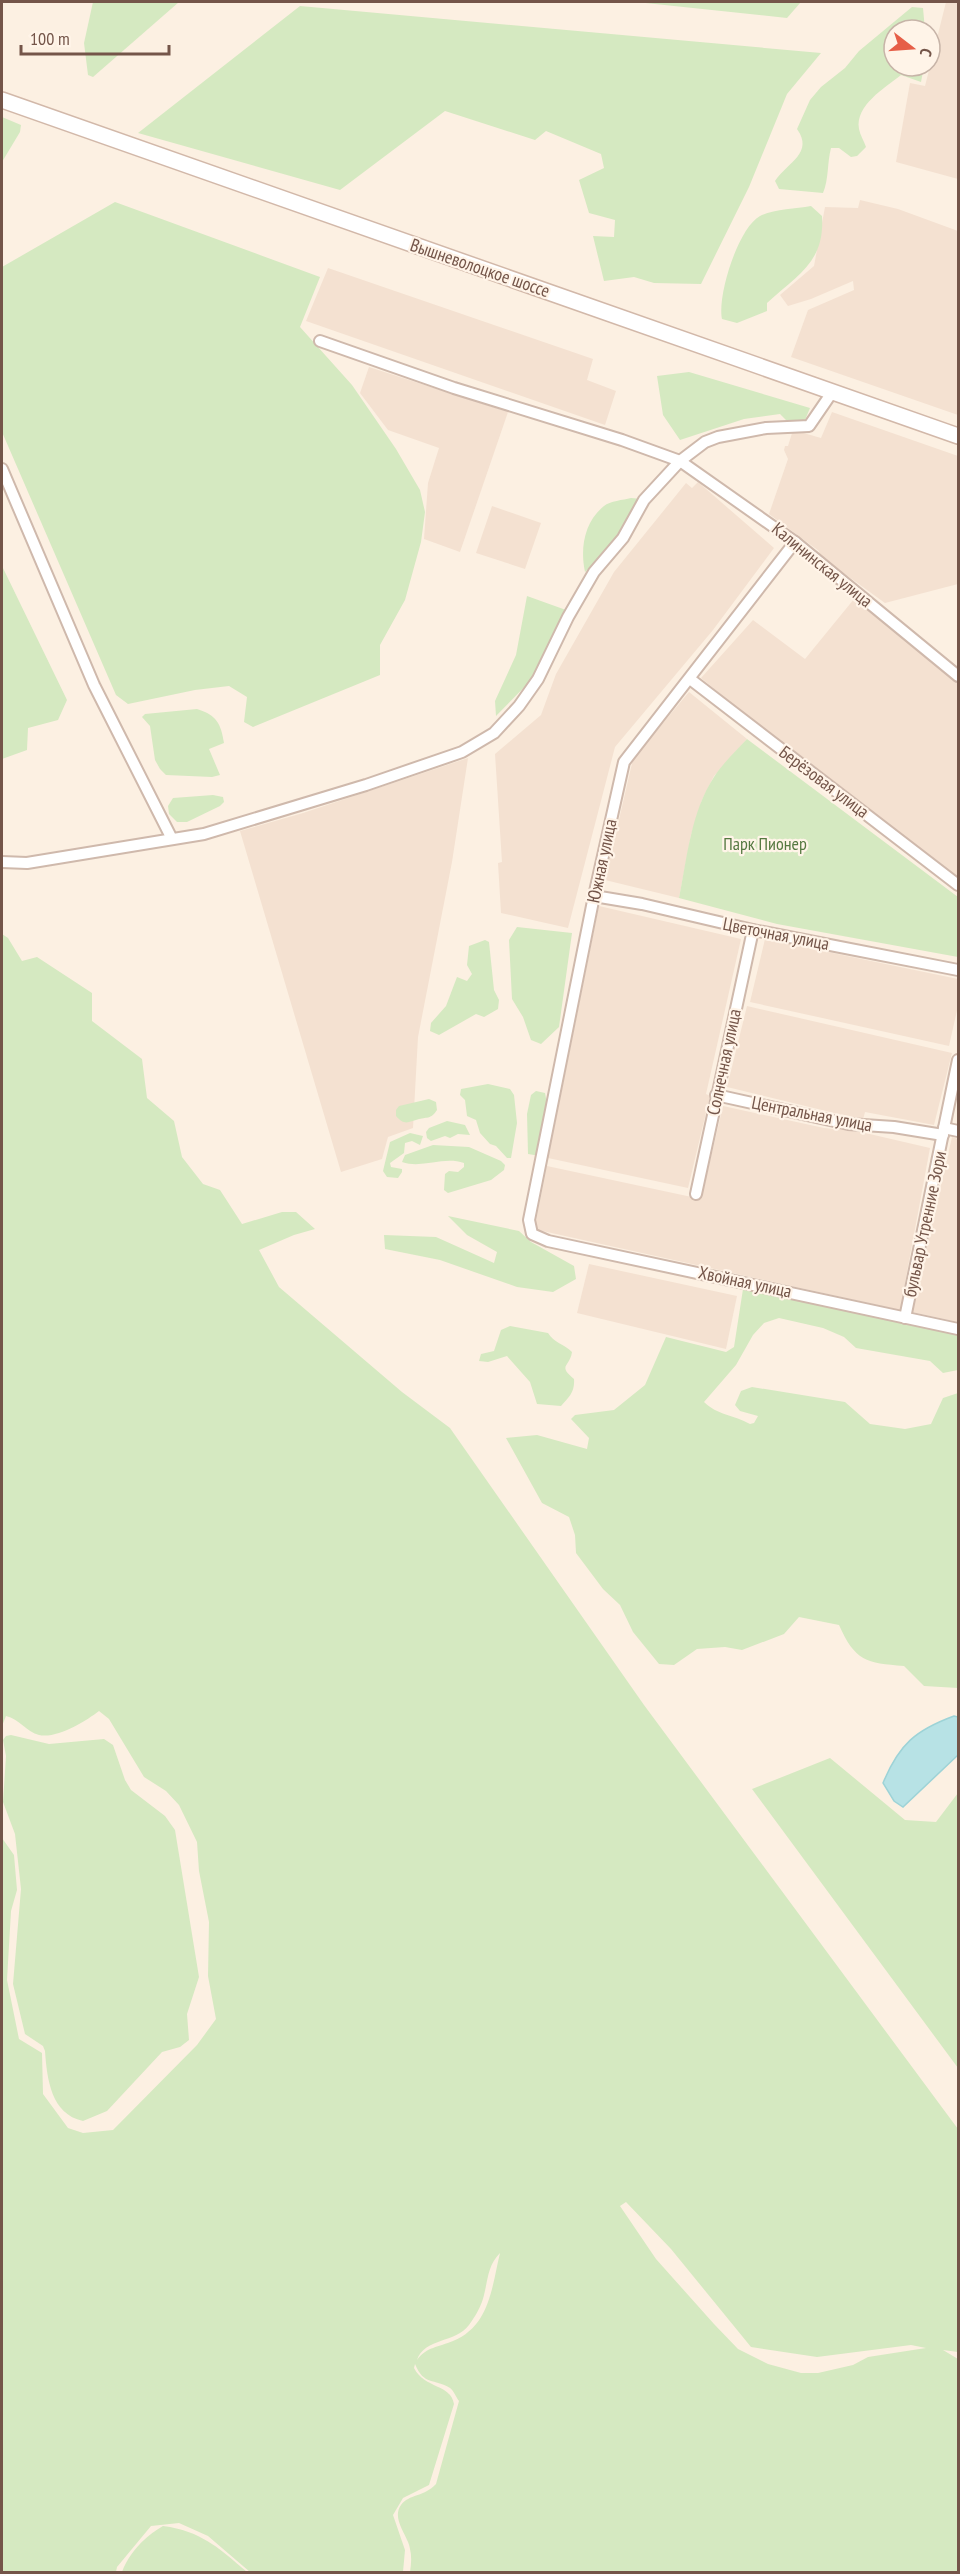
<svg xmlns="http://www.w3.org/2000/svg" width="960" height="2574" font-family="'PT Sans Narrow',sans-serif">
<rect width="100%" height="100%" fill="#fcf0e2"/>
<g fill="#f4e1d1">
<polygon points="946,2 958,2 958,179 896,162 910,83 925,86"/>
<polygon points="860,200 898,209 958,231 958,415 791,357 808,310 854,290 853,281 811,299 788,306 780,295 814,266 825,207 858,208"/>
<polygon points="328,268 593,359 587,380 616,391 605,425 306,321"/>
<polygon points="369,367 508,412 460,552 424,539 428,483 439,448 388,430 360,393"/>
<polygon points="832,412 958,456 958,584 885,603 820,556 819,551 769,514 788,459 784,450 785,446 788,446 793,430 821,438"/>
<polygon points="698,482 774,548 713,630 615,747 568,928 501,913 498,863 502,862 495,754 541,715 556,674 614,572 686,483 692,488"/>
<polygon points="492,506 541,523 525,569 476,553"/>
<polygon points="854,599 958,684 958,880 775,739 701,678 753,620 805,659"/>
<polygon points="689,692 747,739 714,776 702,800 691,835 679,898 605,880 633,759"/>
<polygon points="468,758 452,862 418,1037 413,1128 388,1137 382,1159 341,1172 240,831 303,813"/>
<polygon points="599,906 741,939 706,1094 710,1096 688,1188 548,1158"/>
<polygon points="765,939 958,979 958,1006 949,1046 750,1002"/>
<polygon points="747,1006 952,1053 934,1125 865,1112 863,1120 727,1087"/>
<polygon points="723,1106 824,1128 861,1132 930,1148 900,1310 538,1230 535,1226 547,1166 701,1199"/>
<polygon points="952,1137 958,1139 958,1322 912,1312"/>
<polygon points="589,1264 737,1296 726,1349 577,1313"/>
</g>
<g fill="#d5e9c1" fill-rule="evenodd">
<polygon points="93,2 179,2 93,77 88,75 84,43"/>
<polygon points="636,2 801,2 787,18"/>
<polygon points="300,6 821,53 787,94 749,187 701,284 654,283 634,277 604,281 593,236 614,237 615,220 589,213 579,180 604,168 601,154 546,131 535,140 445,111 340,190 138,133"/>
<path d="M912,7L923,8L925,30H894V66H924L921,82L901,75C885,88 855,105 859,129C860,135 864,141 866,147L857,156L851,157L839,148H831C827,163 829,179 823,193L779,189L775,181C788,162 814,153 797,129L810,100L821,87L845,68L859,51Z"/>
<polygon points="2,117 21,125 20,132 2,162"/>
<polygon points="115,202 320,277 300,327 352,385 396,449 420,490 425,512 421,542 405,600 380,645 380,675 253,727 244,722 247,697 229,686 195,690 128,704 116,695 2,432 2,267"/>
<path d="M811,206L822,216C825,263 797,275 767,303V311L737,323L722,319C717,296 738,228 760,216C774,209 795,209 811,206Z"/>
<polygon points="689,372 810,408 805,420 786,420 780,414 744,419 680,440 663,415 657,376"/>
<path d="M631,498L642,499L622,537L585,572C580,549 584,522 604,506C610,501 623,500 631,498Z"/>
<polygon points="2,566 67,700 58,720 28,728 27,750 2,759"/>
<polygon points="527,596 566,610 538,673 496,716 495,701 516,655"/>
<path d="M197,709C217,715 221,724 224,743L209,749L220,775L212,777L166,775L160,769L155,760L150,726L142,717L145,714Z"/>
<path d="M747,739L958,897V957L777,924L679,898C687,858 691,812 714,777C723,763 736,751 747,739Z"/>
<polygon points="213,795 223,797 224,802 220,806 187,822 177,822 169,814 168,806 173,798"/>
<polygon points="517,927 572,933 559,1027 541,1044 531,1040 523,1017 512,999 509,940"/>
<path d="M2,934L8,938L22,961L37,957L92,993V1021L142,1059L147,1098L174,1121L182,1157L203,1184L220,1190L242,1224L282,1212H296L315,1229L294,1235L259,1250L279,1287L402,1392L450,1428L644,1705L958,2129V2352L943,2350L958,2359V2572H410C411,2565 412,2557 410,2549C408,2535 391,2519 401,2505C409,2494 424,2497 436,2484L459,2401C456,2397 454,2391 450,2388C434,2378 424,2386 415,2364L414,2368C425,2389 451,2384 454,2404L429,2485L403,2498L393,2515L405,2550L403,2572H250L208,2536L179,2523L151,2526L117,2567L116,2572H2V1838L14,1855L17,1890L11,1911L7,1980L19,2039L42,2053L43,2094L68,2128L83,2133L113,2130L197,2045L216,2019L208,1976L209,1922L199,1871L197,1842L179,1805L166,1791L144,1777L109,1719L99,1711C86,1721 57,1739 39,1735C27,1732 19,1719 6,1716L2,1726ZM626,2202L671,2249L751,2347L817,2357L911,2345L926,2348L868,2357L853,2365L818,2373H801L768,2364L738,2349L714,2324L656,2259L620,2206ZM500,2253C492,2286 490,2326 453,2341C439,2347 426,2347 417,2360C424,2338 456,2343 469,2325C475,2317 482,2305 484,2295C488,2279 488,2265 500,2253Z"/>
<polygon points="485,940 489,942 494,990 499,1000 498,1009 484,1017 476,1014 439,1035 430,1031 431,1023 446,1006 457,977 467,981 472,974 467,965 469,946"/>
<polygon points="488,1084 510,1089 514,1095 517,1123 511,1158 507,1158 496,1146 490,1144 480,1133 476,1120 467,1116 465,1100 460,1095 461,1089"/>
<polygon points="536,1091 545,1093 547,1104 540,1156 528,1154 527,1114 531,1095"/>
<path d="M429,1099L436,1102L437,1110C431,1119 428,1117 419,1119C408,1122 405,1126 396,1116V1110L399,1106Z"/>
<polygon points="447,1121 465,1125 470,1135 458,1134 450,1138 445,1136 431,1141 427,1138 426,1132 429,1128"/>
<polygon points="410,1133 423,1136 420,1145 412,1141 405,1143 404,1153 390,1163 391,1167 402,1169 402,1172 398,1178 387,1177 383,1171 390,1142"/>
<path d="M433,1145L469,1147L501,1161L505,1165L504,1170L491,1180L448,1193L444,1190L445,1174L449,1171L458,1172L464,1167V1163C443,1156 422,1169 402,1162L405,1155Z"/>
<polygon points="448,1216 519,1231 531,1242 574,1266 576,1279 553,1292 517,1287 440,1260 385,1249 384,1235 436,1237 494,1263 497,1252 467,1235"/>
<path d="M743,1289L958,1333V1370L943,1373L930,1361L856,1348L844,1337L823,1328L779,1318L764,1323L753,1335L736,1365L704,1402C717,1415 734,1415 750,1424L754,1423L758,1416L740,1411L735,1405L741,1391L752,1387L845,1402L870,1424L905,1429L931,1424L943,1398L958,1393V1688L924,1686L904,1666C866,1663 855,1661 839,1625L799,1617L784,1634L742,1650L725,1647L697,1649L674,1665L659,1664L633,1632L620,1605L603,1589L576,1553L575,1535L569,1517L542,1503L506,1438L537,1435L587,1449L589,1438L571,1419L575,1415L614,1410L645,1385L666,1337L726,1352L734,1347Z"/>
<path d="M510,1326L548,1333C554,1343 564,1344 572,1352C570,1367 557,1365 574,1379C575,1392 569,1397 561,1406L537,1404L530,1382L507,1356L488,1362L479,1361L481,1354L494,1351L501,1330Z"/>
<path d="M11,1735L49,1744L104,1739L113,1745L125,1780L131,1790L165,1816L175,1830L199,1977L187,2014L189,2040L180,2047L162,2052L107,2111L83,2121C51,2114 47,2079 45,2051L43,2046L25,2034L13,1984L21,1889L15,1834L3,1802L6,1756L3,1740L6,1736Z"/>
<polygon points="830,1758 905,1820 936,1822 958,1793 958,2068 752,1789"/>
<path d="M163,2526C201,2531 219,2548 247,2572H122C129,2553 145,2536 163,2526Z"/>
</g>
<path fill="#b7e2e5" stroke="#9dd3d7" stroke-width="1.5" d="M954,1716L958,1717V1755L903,1807L894,1801L883,1783C899,1744 916,1730 954,1716Z"/>
<g fill="none" stroke-linecap="round" stroke-linejoin="round">
<g stroke="#cfb9ac" stroke-width="14">
<g id="minor">
<polyline points="320,341 454,388 622,440 680,461 795,542 958,676"/>
<polyline points="2,469 94,685 172,839"/>
<polyline points="795,542 624,762 594,896 529,1220 532,1234 548,1241 958,1329"/>
<polyline points="690,679 958,885"/>
<polyline points="2,862 27,863 204,834 366,785 462,752 494,733 519,706 538,679 568,617 594,572 623,538 644,500 680,461 705,442 718,437 766,428 809,426 833,391"/>
<polyline points="594,896 642,904 753,930 958,970"/>
<polyline points="716,1095 848,1124 894,1127 943,1135"/>
<polyline points="944,1128 958,1131"/>
<polyline points="696,1194 753,930"/>
<polyline points="905,1318 958,1060"/>
</g>
</g>
<g stroke="#d2b8a9" stroke-width="18">
<polyline id="secondary" points="2,100 958,436"/>
</g>
<use href="#minor" stroke="#fff" stroke-width="10"/>
<use href="#secondary" stroke="#fff" stroke-width="15"/>
</g>
<g text-anchor="middle" stroke-width="4.5" stroke-linejoin="round" paint-order="stroke">
<g font-size="18" fill="#745549" stroke="#fff4e8">
<text transform="translate(480 268) rotate(19)" y="6">Вышневолоцкое шоссе</text>
<text transform="translate(822 565) rotate(39)" y="6">Калининская улица</text>
<text transform="translate(824 782) rotate(37)" y="6">Берёзовая улица</text>
<text transform="translate(602 861) rotate(-78)" y="6">Южная улица</text>
<text transform="translate(776 934) rotate(11)" y="6">Цветочная улица</text>
<text transform="translate(724 1062) rotate(-78)" y="6">Солнечная улица</text>
<text transform="translate(812 1114) rotate(11)" y="6">Центральная улица</text>
<text transform="translate(925 1224) rotate(-78)" y="6">бульвар Утренние Зори</text>
<text transform="translate(745 1282) rotate(12)" y="6">Хвойная улица</text>
</g>
<g font-size="18" fill="#567941" stroke="#fff4e8">
<text x="765" y="850">Парк Пионер</text>
</g>
</g>
<rect width="960" height="2574" fill="none" stroke="#745549" stroke-width="6"/>
<g transform="translate(912 48) rotate(107)"><circle r="28" fill="#fff4e8" stroke="#c7b4a8" stroke-width="1.5"/>
<path d="M0-4.5L10 22L0 15L-10 22Z" fill="#e65e47"/>
<text y="-9" font-size="16" font-weight="bold" text-anchor="middle" fill="#745549">С</text>
</g>
<path d="M21 45v9h148v-9" fill="none" stroke="#745549" stroke-width="3"/>
<text x="30" y="45" font-size="18" fill="#745549" stroke="#fff4e8" stroke-width="4.5" paint-order="stroke">100 m</text>
</svg>
